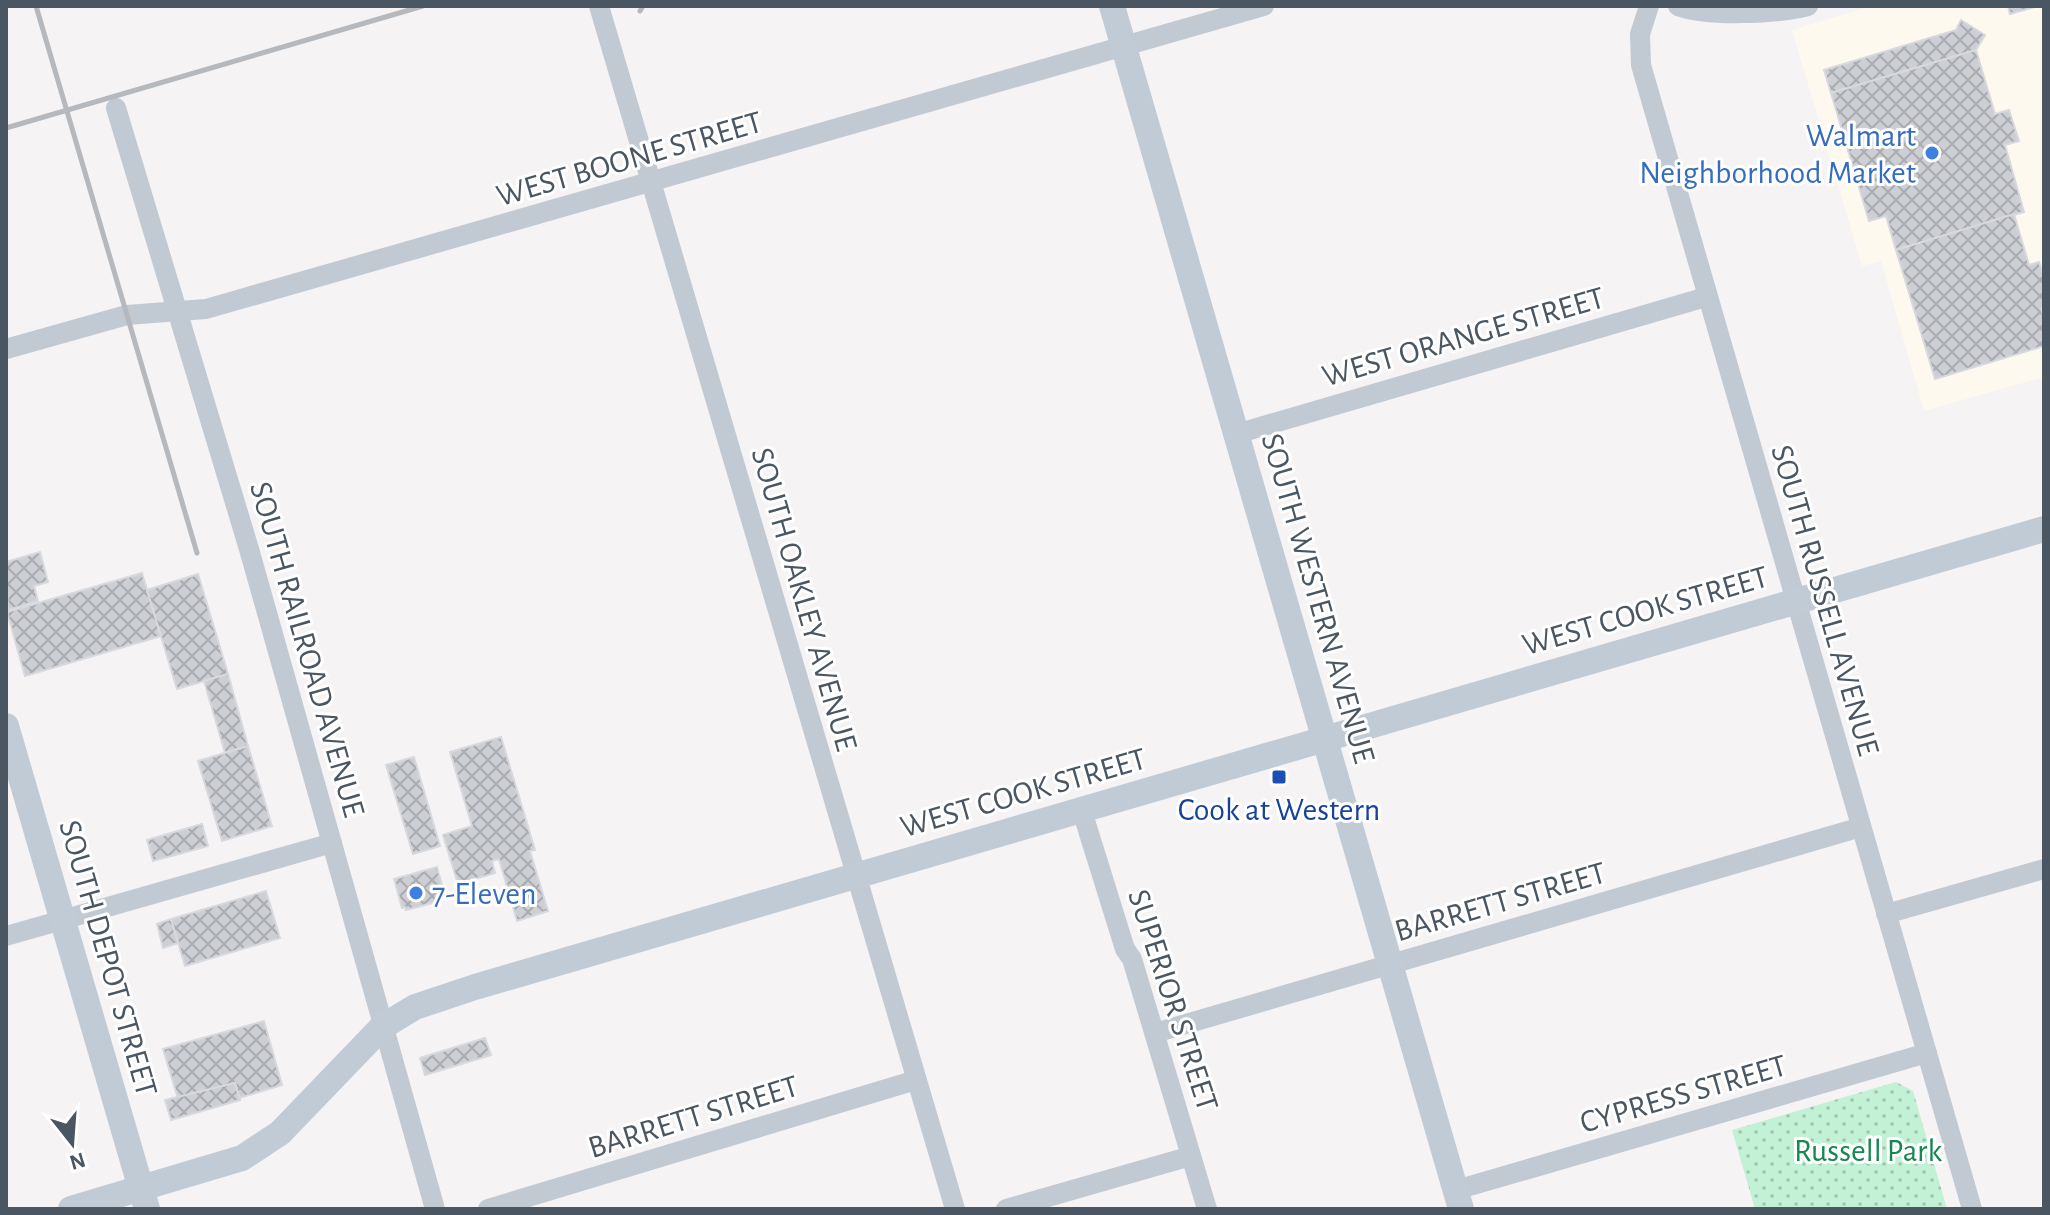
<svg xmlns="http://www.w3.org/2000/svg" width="2050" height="1215" font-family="'Alegreya Sans',sans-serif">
<defs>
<pattern id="park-dots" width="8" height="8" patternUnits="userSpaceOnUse" patternTransform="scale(2)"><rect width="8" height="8" fill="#c3f1d5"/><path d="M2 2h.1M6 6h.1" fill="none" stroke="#a0c6b0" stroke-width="1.8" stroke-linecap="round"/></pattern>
<pattern id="building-cross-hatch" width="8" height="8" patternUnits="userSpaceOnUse" patternTransform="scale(2)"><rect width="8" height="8" fill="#cdcfd5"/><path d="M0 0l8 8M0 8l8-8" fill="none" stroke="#a8abb0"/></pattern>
</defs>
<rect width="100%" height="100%" fill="#f5f3f3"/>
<polygon fill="#fdf9ef" points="1873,6 2044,6 2044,377 1924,411 1881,261 1862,266 1792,30"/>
<polygon fill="url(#park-dots)" points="1896,1082 1913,1091 1947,1209 1755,1209 1732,1130"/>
<g fill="url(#building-cross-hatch)" stroke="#d7d9de" stroke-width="2">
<polygon points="2008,6 2038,6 2010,14"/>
<polygon points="1961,20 1985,35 1976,50 1831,93 1824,70 1956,30"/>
<polygon points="1976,50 1995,114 2009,110 2019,141 2005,145 2024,212 1896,250 1886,216 1869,221 1831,93"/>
<polygon points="2014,214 2029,265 2039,262 2044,277 2044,308 2041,309 2044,318 2044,346 1935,379 1896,250"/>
<polygon points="40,552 48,582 34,586 38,601 8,610 6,562"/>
<polygon points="142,573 161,636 25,676 7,612"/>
<polygon points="198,574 228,674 177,689 147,590"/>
<polygon points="228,674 248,746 225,753 204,681"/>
<polygon points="501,737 535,850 530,851 548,911 517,921 499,859 492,861 495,873 458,884 443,835 472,826 450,752"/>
<polygon points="248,746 272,826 222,841 198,761"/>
<polygon points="414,757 440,846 413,854 386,765"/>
<polygon points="202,824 208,846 153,861 147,840"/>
<polygon points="437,867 445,896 440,897 440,901 406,910 405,907 402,908 394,879"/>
<polygon points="266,891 280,938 185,966 171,919"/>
<polygon points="171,919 178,943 163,948 157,924"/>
<polygon points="264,1021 282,1085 239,1098 235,1083 178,1099 163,1049"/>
<polygon points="485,1038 491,1055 425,1075 420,1058"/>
<polygon points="235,1083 240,1100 171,1120 165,1100"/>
</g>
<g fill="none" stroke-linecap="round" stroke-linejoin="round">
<g stroke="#c1cad2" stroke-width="20">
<polyline points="599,6 955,1209"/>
<polyline points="1649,6 1640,34 1641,65 1972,1209"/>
<path d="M1678,6C1708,17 1777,14 1808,6"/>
<polyline points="116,108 249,549 435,1209"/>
<polyline points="6,349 127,315 206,309 1264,6"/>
<polyline points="1236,434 1706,297"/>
<polyline points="1082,811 1125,949 1132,959 1207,1209"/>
<polyline points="1886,914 2044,869"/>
<polyline points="6,936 332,843"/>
<polyline points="1155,1033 1861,827"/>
<polyline points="1456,1190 1927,1053"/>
<polyline points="488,1209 916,1080"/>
<polyline points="1006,1209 1191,1156"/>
</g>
<g stroke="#c1cbd6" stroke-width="26">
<polyline points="1112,6 1461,1209"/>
<polyline points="6,726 147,1209"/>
<polyline points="71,1209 242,1158 280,1133 382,1027 415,1007 475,987 2044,529"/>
</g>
<g stroke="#b5b8bd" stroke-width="5">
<polyline points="36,6 197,553"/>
<polyline points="640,11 643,6"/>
<polyline points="6,128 423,6"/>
</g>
</g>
<g fill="#3f7fe0" stroke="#fff" stroke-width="3">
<circle cx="1932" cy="153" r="8"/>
<circle cx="416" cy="893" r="8"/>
</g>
<rect fill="#1a4fb4" stroke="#fff" stroke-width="3" x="1271" y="769" width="16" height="16" rx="4"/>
<g text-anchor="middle" stroke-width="6" stroke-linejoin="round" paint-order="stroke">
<g font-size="32" fill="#366cbe" stroke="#fff" text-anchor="end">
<text x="1916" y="146">Walmart<tspan x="1916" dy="37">Neighborhood Market</tspan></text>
<text x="432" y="904" text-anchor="start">7-Eleven</text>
</g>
<g font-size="32" fill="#4a5661" stroke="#fff">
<text transform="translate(629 158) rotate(-16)" y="11">WEST BOONE STREET</text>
<text transform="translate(1463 336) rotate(-16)" y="11">WEST ORANGE STREET</text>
<text transform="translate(1319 598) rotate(74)" y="11">SOUTH WESTERN AVENUE</text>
<text transform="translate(805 599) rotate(74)" y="11">SOUTH OAKLEY AVENUE</text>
<text transform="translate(1826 600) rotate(74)" y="11">SOUTH RUSSELL AVENUE</text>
<text transform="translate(1645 610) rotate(-16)" y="11">WEST COOK STREET</text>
<text transform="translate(308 649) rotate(74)" y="11">SOUTH RAILROAD AVENUE</text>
<text transform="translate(1023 792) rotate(-16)" y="11">WEST COOK STREET</text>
<text transform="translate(1500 901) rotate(-16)" y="11">BARRETT STREET</text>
<text transform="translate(109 958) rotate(74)" y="11">SOUTH DEPOT STREET</text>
<text transform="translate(1174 1000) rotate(72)" y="11">SUPERIOR STREET</text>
<text transform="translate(1683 1093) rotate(-16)" y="11">CYPRESS STREET</text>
<text transform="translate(693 1116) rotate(-17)" y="11">BARRETT STREET</text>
</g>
<g font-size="32" fill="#164399" stroke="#fff">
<text x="1279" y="820">Cook at Western</text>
</g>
<g font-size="32" fill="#17864f" stroke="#fff">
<text x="1868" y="1161">Russell Park</text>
</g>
</g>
<rect width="2050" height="1215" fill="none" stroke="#4a5661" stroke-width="16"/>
<g transform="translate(72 1143) rotate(163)" stroke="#ffffff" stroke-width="6" paint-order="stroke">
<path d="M0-6L14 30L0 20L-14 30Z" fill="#4a5661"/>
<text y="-12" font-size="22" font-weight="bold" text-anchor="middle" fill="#4a5661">N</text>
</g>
</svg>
